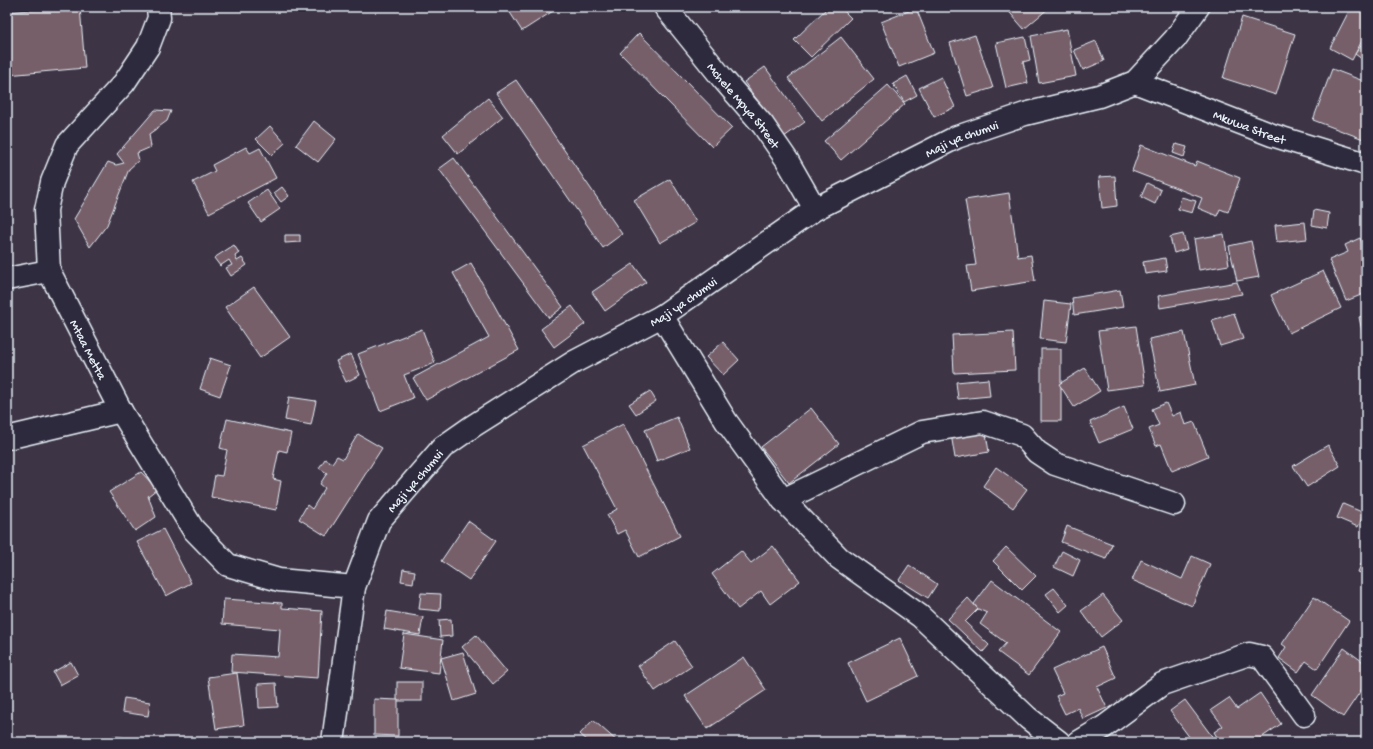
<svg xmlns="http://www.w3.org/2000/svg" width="1373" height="749" font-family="'Gochi Hand',sans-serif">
<rect width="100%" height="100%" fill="#3d3446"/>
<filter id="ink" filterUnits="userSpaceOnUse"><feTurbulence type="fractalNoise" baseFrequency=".025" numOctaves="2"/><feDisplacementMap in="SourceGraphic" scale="8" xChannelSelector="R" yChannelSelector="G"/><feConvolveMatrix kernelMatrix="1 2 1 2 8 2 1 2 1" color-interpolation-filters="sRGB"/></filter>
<g filter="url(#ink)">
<g fill="#765e69" stroke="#e8f1f8">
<polygon points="67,7 80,7 85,68 7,75 7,12"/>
<polygon points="515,7 551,7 553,11 522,31 509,11"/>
<polygon points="828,7 840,7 851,18 811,57 794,40"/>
<polygon points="1005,7 1050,7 1024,29"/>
<polygon points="1351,7 1366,7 1366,33 1352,60 1330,48"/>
<polygon points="916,8 934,53 899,67 881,22"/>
<polygon points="1242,17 1295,34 1276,95 1223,78"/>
<polygon points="1067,29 1076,76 1039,83 1031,36"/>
<polygon points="639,33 732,128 712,147 620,53"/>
<polygon points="975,35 993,88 967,96 950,43"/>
<polygon points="841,37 874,79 822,121 788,78"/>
<polygon points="1025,37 1030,60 1023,62 1028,83 1006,88 996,43"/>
<polygon points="1366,39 1366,62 1355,54"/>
<polygon points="1096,41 1104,61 1083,70 1074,50"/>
<polygon points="765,67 805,122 784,137 744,82"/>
<polygon points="1332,69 1366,82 1366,140 1313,120"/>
<polygon points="907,76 917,95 904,102 893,84"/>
<polygon points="941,77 955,107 934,117 919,88"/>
<polygon points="516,80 622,234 603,248 496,93"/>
<polygon points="888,85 905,104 841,160 824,141"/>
<polygon points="488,98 503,117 458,154 443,135"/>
<polygon points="155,110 171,111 167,121 149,134 151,147 137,153 139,160 129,169 107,225 90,247 74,219 108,162 116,165 124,163 117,154"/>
<polygon points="314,121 336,139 318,162 296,145"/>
<polygon points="270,126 285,143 272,155 256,139"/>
<polygon points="1176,144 1187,147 1184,157 1173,153"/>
<polygon points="1141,145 1195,166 1197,161 1240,178 1228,212 1220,209 1217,216 1198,208 1202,198 1132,171"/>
<polygon points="246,147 250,153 260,148 276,178 209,213 193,182 215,171 212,165"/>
<polygon points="454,158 563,307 549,318 439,169"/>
<polygon points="1115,176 1117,206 1102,208 1099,177"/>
<polygon points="670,179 696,222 660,243 634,200"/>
<polygon points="1147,183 1161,190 1155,204 1141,197"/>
<polygon points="282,187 289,196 281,202 274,193"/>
<polygon points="267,190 280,209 261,222 248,203"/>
<polygon points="1009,193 1018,257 1031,255 1035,281 971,291 967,266 976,265 965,200"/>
<polygon points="1181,197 1196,201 1192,213 1178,209"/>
<polygon points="1314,210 1329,213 1327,228 1312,225"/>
<polygon points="1305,222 1307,239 1277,242 1275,225"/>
<polygon points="1183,234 1187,249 1174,253 1170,237"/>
<polygon points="1224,234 1229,265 1199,270 1194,239"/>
<polygon points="285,235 300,235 300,242 285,243"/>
<polygon points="1360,238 1364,247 1366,246 1366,293 1346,301 1329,260 1348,252 1345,245"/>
<polygon points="1251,241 1259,277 1237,281 1229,246"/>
<polygon points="234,245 239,253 235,256 237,261 242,258 247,265 231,276 226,268 232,265 229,260 220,266 214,258"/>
<polygon points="1165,258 1167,271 1145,274 1143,262"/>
<polygon points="471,263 519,350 426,400 413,378 489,337 453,273"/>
<polygon points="633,264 646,282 605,311 592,292"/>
<polygon points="1323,271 1341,308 1289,333 1271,295"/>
<polygon points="1237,282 1242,294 1160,308 1158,296"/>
<polygon points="254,287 290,337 260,358 225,307"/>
<polygon points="1120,290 1123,307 1074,315 1072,298"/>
<polygon points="1044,301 1071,304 1066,342 1040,339"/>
<polygon points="572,306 585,324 554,347 541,329"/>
<polygon points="1234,313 1243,339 1220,346 1212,320"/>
<polygon points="1366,315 1366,350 1359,317"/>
<polygon points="1136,326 1145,385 1107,390 1098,331"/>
<polygon points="422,329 435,363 404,375 413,398 380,411 358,354"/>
<polygon points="1013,332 1015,370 954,373 952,335"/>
<polygon points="1184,332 1195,385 1160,392 1149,339"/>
<polygon points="723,342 739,360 723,375 706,357"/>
<rect x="1041" y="349" width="20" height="72"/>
<polygon points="351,354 360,375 346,382 336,361"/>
<polygon points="210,358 231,365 220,396 200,389"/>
<polygon points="1085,368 1100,391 1074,407 1059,384"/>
<polygon points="988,379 990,396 958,399 956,382"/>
<polygon points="650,391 656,401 636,414 629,404"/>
<polygon points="289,397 316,401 311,425 285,420"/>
<polygon points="1166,403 1172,416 1181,412 1185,425 1194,422 1208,456 1172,471 1161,444 1156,446 1149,429 1159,425 1152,409"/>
<polygon points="1124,407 1133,429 1099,443 1090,422"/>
<polygon points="811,408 839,444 789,483 761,447"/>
<polygon points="677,417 690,448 657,461 645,430"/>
<polygon points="227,419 291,433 287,452 279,450 273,479 281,481 276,510 211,497 215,475 222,476 227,450 220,448"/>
<polygon points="623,424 680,536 639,557 625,530 617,534 607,515 617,509 583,445"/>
<polygon points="985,428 989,452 955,458 951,434"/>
<polygon points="358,434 382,448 326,536 299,519 307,505 312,509 325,488 320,484 327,473 319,468 325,459 332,463 337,456 343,459"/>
<polygon points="1328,445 1340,466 1307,487 1293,466"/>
<polygon points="996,467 1027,489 1013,508 983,486"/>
<polygon points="141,472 157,489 148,496 156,517 135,531 109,492"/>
<polygon points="1343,504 1364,513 1358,527 1337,518"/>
<polygon points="468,521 496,541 469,580 441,561"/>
<polygon points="1067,526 1112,544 1106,559 1061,542"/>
<polygon points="163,529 191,583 166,596 137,542"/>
<polygon points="773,546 800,581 770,604 761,591 738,609 712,574 741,551 751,563"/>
<polygon points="1006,547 1036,576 1022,590 993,561"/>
<polygon points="1062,551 1080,560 1073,576 1054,567"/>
<polygon points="1366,552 1366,575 1358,572"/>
<polygon points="1192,556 1210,564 1192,606 1132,580 1141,560 1182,579"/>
<polygon points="909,565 937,584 928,598 899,580"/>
<polygon points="403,569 415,571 413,583 401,581"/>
<polygon points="992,580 1061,632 1029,675 998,652 1006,643 980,624 987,613 978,609 974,604"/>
<polygon points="1054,588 1068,605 1060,612 1046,594"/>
<polygon points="421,593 441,594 440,611 419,609"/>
<polygon points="1103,595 1123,620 1101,637 1081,611"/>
<polygon points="1314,597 1349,621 1317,669 1306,661 1298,672 1279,658 1286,647 1282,644"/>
<polygon points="968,598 978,609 965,622 989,645 983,652 948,619"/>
<polygon points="224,599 282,603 282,608 322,611 318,678 231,672 232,654 278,657 280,629 222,624"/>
<polygon points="387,611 423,617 420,635 384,629"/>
<polygon points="451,619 452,636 440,637 439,620"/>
<polygon points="404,634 443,640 439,673 399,668"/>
<polygon points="476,635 507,672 493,684 462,647"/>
<polygon points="900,638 918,676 866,701 848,663"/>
<polygon points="675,641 692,666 655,691 638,666"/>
<polygon points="1102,647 1116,678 1097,687 1107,708 1083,719 1078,708 1065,714 1056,696 1063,693 1052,670"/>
<polygon points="1344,648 1366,664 1366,683 1343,717 1312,695"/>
<polygon points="463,652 476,694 454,701 441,658"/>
<polygon points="744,657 766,690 707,729 685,696"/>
<polygon points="71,662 78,675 60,685 53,672"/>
<polygon points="237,673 244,725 216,729 208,677"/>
<rect x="397" y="682" width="25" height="19"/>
<polygon points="276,683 278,707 259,708 258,684"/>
<polygon points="1260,693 1281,724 1255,742 1220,742 1214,732 1223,726 1211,710 1229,698 1237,709"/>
<polygon points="124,698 150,702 148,716 122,712"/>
<polygon points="374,699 398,700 398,736 374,735"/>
<polygon points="1185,700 1214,739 1210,742 1193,742 1170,711"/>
<polygon points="593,720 618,742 589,742 580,734"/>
<polygon points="113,736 128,738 128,742 112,742"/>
</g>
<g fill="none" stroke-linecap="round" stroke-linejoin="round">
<g stroke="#e8f1f8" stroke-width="25">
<g id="minor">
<path id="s1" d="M158,7L159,18L148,47L124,83L67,145L52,182L46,210L49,271L121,411L193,529L228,565L279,580L354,587"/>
<path id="s2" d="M665,7L723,79L763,125L787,160L815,209"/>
<path id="s3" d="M1135,82L1272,135L1366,164"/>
<polyline points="7,279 49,271"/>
<polyline points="662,316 726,421 783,500 839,558 920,616 1028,718 1059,742"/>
<polyline points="7,438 121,411"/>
<polyline points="783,500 922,432 983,422 1022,435 1037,452 1055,464 1174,504"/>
<path id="s4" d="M333,742L354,587L379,521L443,447L473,426L574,362L662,316L815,209L957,137L1025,114L1099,96L1135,82L1175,39L1198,7"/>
<polyline points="1079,742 1104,727 1162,684 1249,654 1262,657 1304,715"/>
</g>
</g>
<use href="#minor" stroke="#2f2a3d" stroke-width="22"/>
</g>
</g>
<g text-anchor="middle" stroke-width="3" stroke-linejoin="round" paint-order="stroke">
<g font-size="13" fill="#e8f1f8" stroke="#2f2a3d">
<text dy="5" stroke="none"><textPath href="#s2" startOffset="126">Mchele Mpya Street</textPath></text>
<text dy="5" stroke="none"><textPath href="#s3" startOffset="123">Mkuwa Street</textPath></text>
<text dy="5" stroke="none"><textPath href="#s4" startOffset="930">Maji ya chumvi</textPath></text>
<text dy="5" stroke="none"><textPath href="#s4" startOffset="606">Maji ya chumvi</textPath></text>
<text dy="5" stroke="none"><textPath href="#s1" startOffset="387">Mtaa Metta</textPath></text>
<text dy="5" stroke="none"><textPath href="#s4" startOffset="281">Maji ya chumvi</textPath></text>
</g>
</g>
<rect width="1373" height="749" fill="none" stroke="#2f2a3d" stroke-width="24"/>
<rect x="12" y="12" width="1349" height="725" fill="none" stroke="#e8f1f8" stroke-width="1.5" filter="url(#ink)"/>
</svg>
